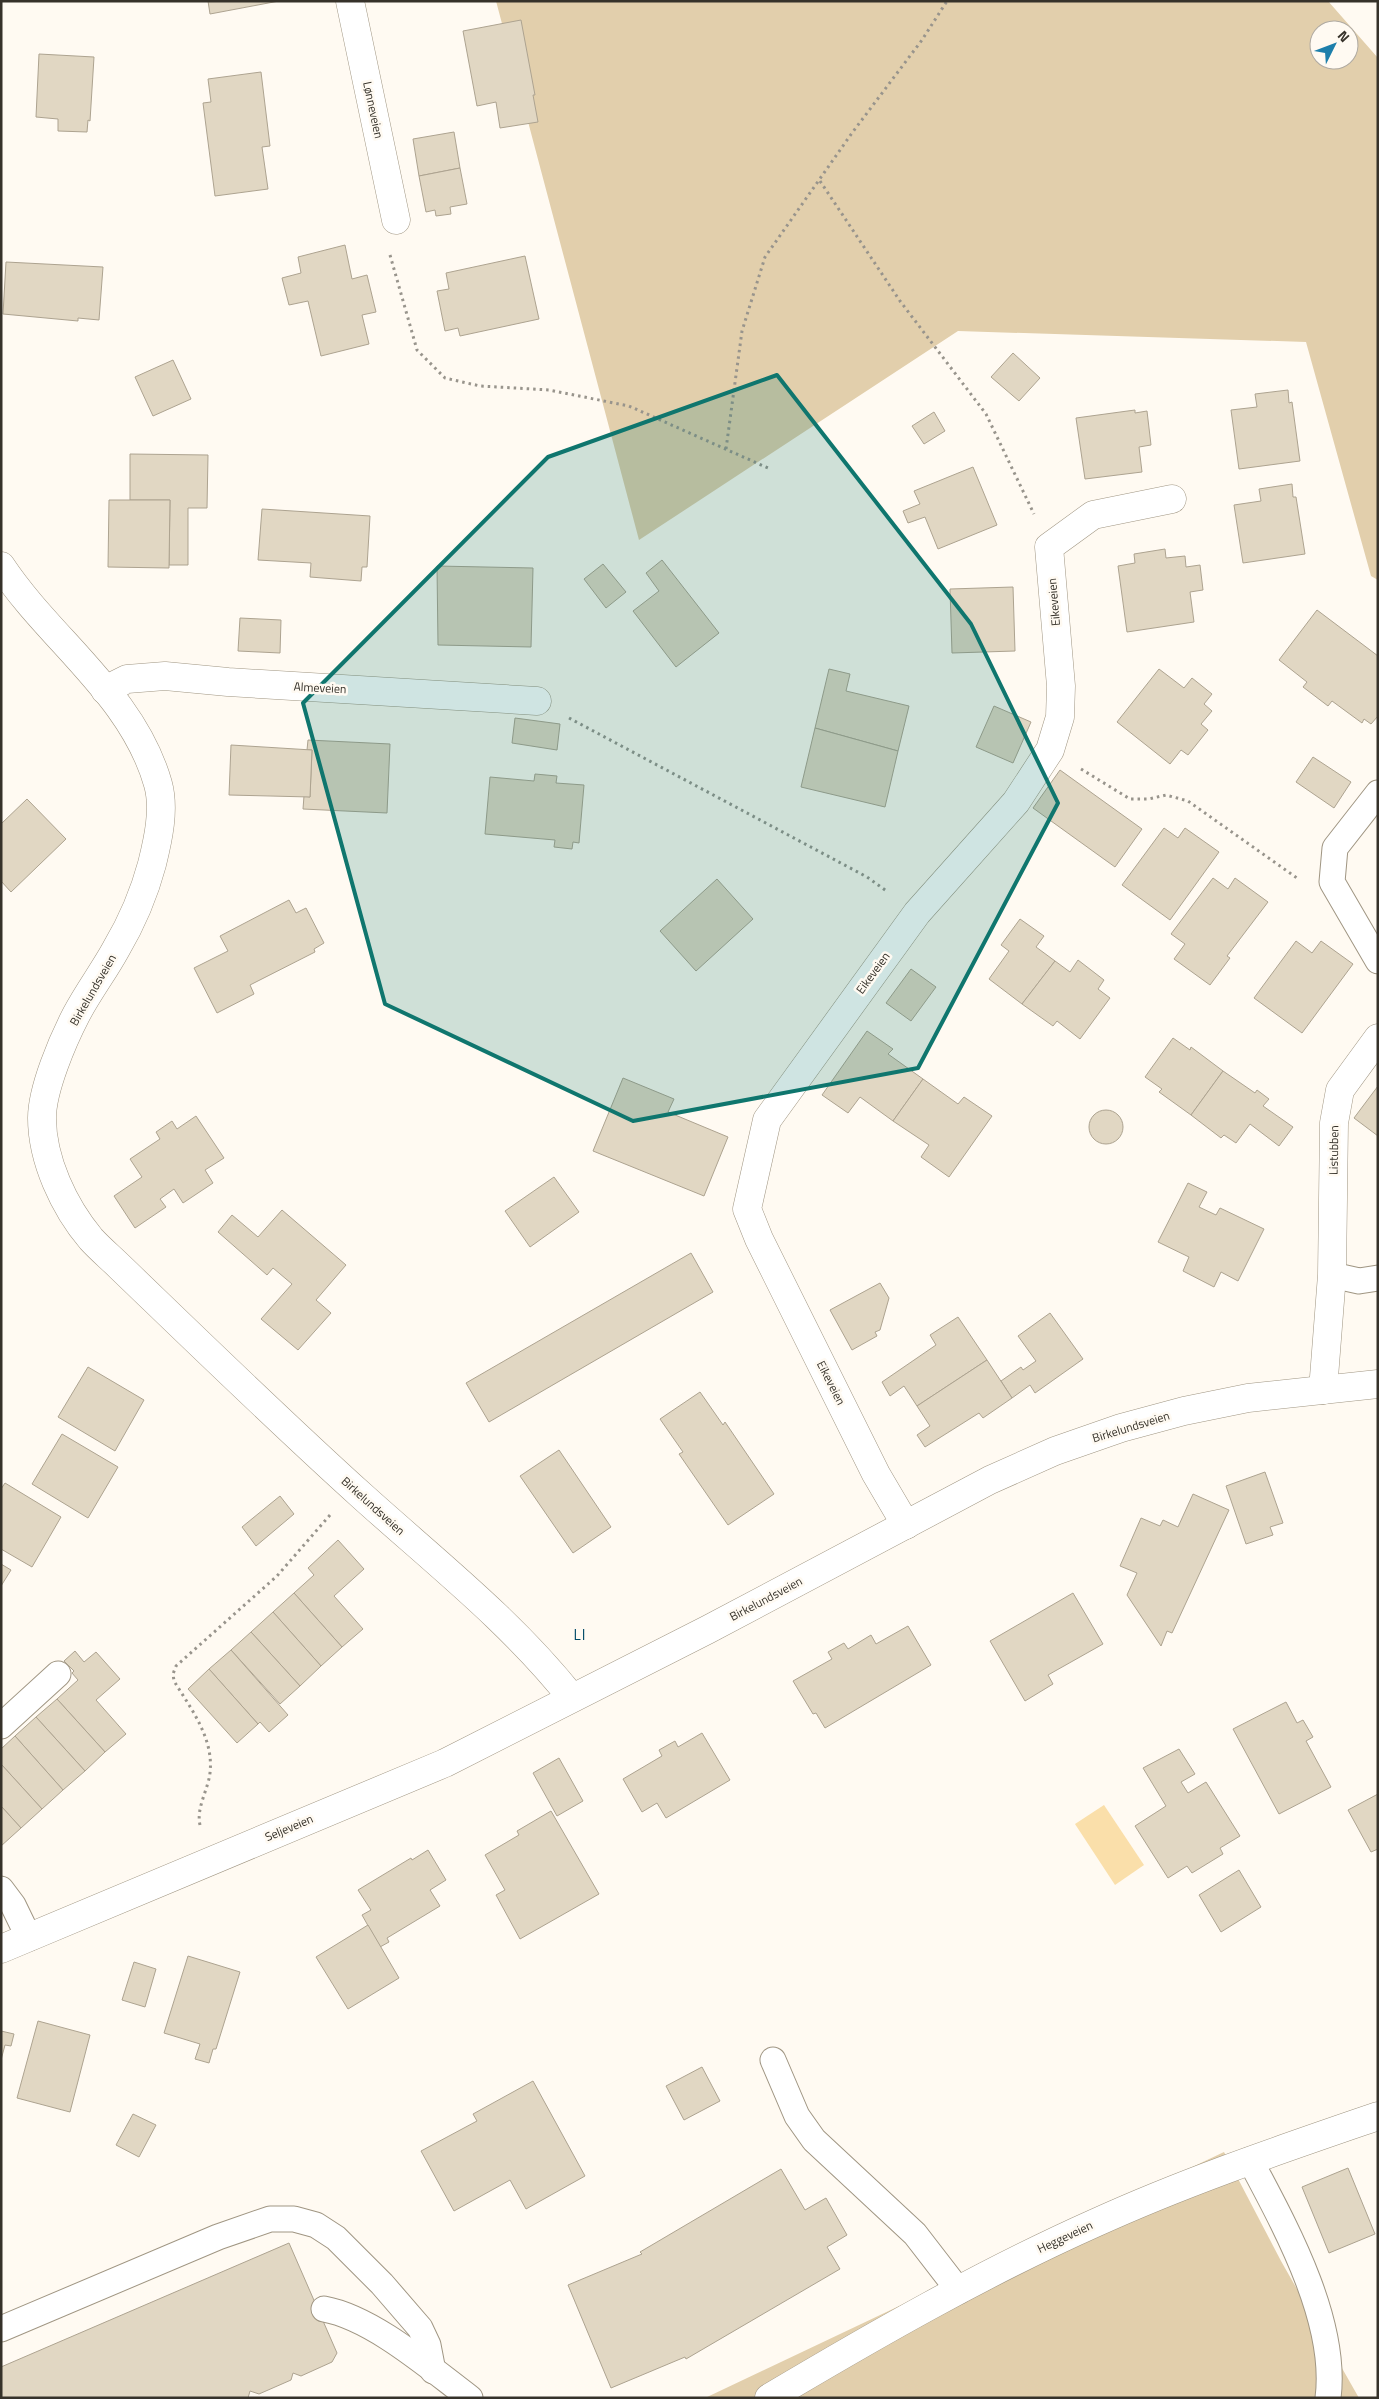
<svg xmlns="http://www.w3.org/2000/svg" width="1379" height="2399" font-family="'Titillium Web',sans-serif">
<rect width="100%" height="100%" fill="#fffaf2"/>
<g fill="#e2cfac" fill-rule="evenodd">
<path d="M496,1H1328L1378,58V580L1371,576L1306,342L958,331L639,540ZM1319,30H1349V60H1319Z"/>
<polygon points="1224,2152 1281,2261 1359,2398 705,2398"/>
</g>
<polygon fill="#fadfaa" points="1104,1805 1144,1865 1115,1885 1075,1824"/>
<g fill="#e1d7c3" stroke="#ada390">
<polygon points="208,1 279,1 210,14"/>
<polygon points="521,20 535,95 533,95 538,122 500,128 496,102 477,106 463,31"/>
<polygon points="39,54 94,57 90,121 88,120 87,132 58,131 58,119 36,117"/>
<polygon points="261,72 270,146 262,147 268,189 215,196 203,103 211,102 208,79"/>
<polygon points="454,132 460,168 419,176 413,139"/>
<polygon points="460,168 467,204 450,207 451,214 436,216 435,210 426,212 419,176"/>
<polygon points="345,245 352,279 367,275 376,312 362,315 369,344 321,356 308,301 289,305 282,278 301,273 298,257"/>
<polygon points="525,256 539,319 460,336 458,328 445,331 437,291 449,289 446,273"/>
<polygon points="6,262 103,267 99,320 78,318 78,321 3,314"/>
<polygon points="1013,353 1040,378 1019,401 991,377"/>
<polygon points="173,360 191,399 153,416 135,377"/>
<polygon points="1288,390 1289,403 1292,402 1300,461 1239,469 1231,410 1257,407 1255,394"/>
<polygon points="1135,410 1135,413 1147,411 1151,445 1139,447 1142,472 1085,479 1076,418"/>
<polygon points="934,412 945,431 924,444 912,426"/>
<polygon points="130,454 208,455 207,508 188,508 188,565 169,565 170,500 130,500"/>
<polygon points="973,467 997,525 938,549 925,517 908,523 903,511 920,504 914,491"/>
<polygon points="1292,484 1293,497 1296,497 1305,554 1243,563 1234,505 1261,501 1259,489"/>
<polygon points="109,500 170,500 169,568 108,567"/>
<polygon points="262,509 370,516 367,567 362,567 361,581 310,577 311,563 258,560"/>
<polygon points="1165,549 1166,558 1185,556 1186,567 1200,565 1203,590 1190,592 1194,622 1127,632 1118,566 1135,563 1134,554"/>
<polygon points="662,560 719,633 676,667 633,611 659,591 646,573"/>
<polygon points="603,564 626,592 606,608 584,579"/>
<polygon points="437,566 533,568 531,647 438,645"/>
<polygon points="1013,587 1015,651 952,653 950,589"/>
<polygon points="1317,610 1378,656 1378,716 1371,724 1364,719 1362,723 1332,701 1328,706 1303,687 1307,682 1279,660"/>
<polygon points="240,618 281,620 280,653 238,651"/>
<polygon points="829,669 850,674 846,691 909,706 898,751 815,728"/>
<polygon points="1159,669 1184,688 1192,678 1212,694 1204,704 1212,711 1201,724 1208,730 1188,755 1181,750 1170,764 1117,722"/>
<polygon points="994,706 1031,722 1013,763 976,747"/>
<polygon points="515,718 560,724 557,750 512,743"/>
<polygon points="815,728 898,751 885,807 801,787"/>
<polygon points="308,740 390,744 387,813 303,809 304,796 310,797 312,750 307,750"/>
<polygon points="231,745 312,750 310,797 229,795"/>
<polygon points="1313,757 1351,782 1334,808 1296,782"/>
<polygon points="1060,770 1142,829 1115,867 1033,808"/>
<polygon points="535,774 557,776 556,783 584,785 579,843 573,842 572,849 554,847 555,840 485,834 490,777 534,781"/>
<polygon points="27,799 66,839 11,892 1,881 1,824"/>
<polygon points="1164,828 1178,838 1185,828 1219,852 1170,920 1122,885"/>
<polygon points="1213,878 1228,889 1235,878 1268,902 1227,956 1230,958 1210,985 1174,959 1185,944 1171,934"/>
<polygon points="717,879 753,919 696,971 660,931"/>
<polygon points="289,900 296,913 306,908 324,943 314,949 315,952 250,985 254,994 217,1013 194,968 228,951 220,936"/>
<polygon points="1020,919 1044,936 1036,947 1055,961 1022,1004 989,979 1009,951 1001,945"/>
<polygon points="1296,941 1312,953 1321,941 1353,964 1302,1033 1254,998"/>
<polygon points="1078,960 1104,980 1098,989 1110,998 1080,1039 1057,1021 1053,1026 1022,1004 1055,961 1070,972"/>
<polygon points="911,969 936,987 911,1021 886,1003"/>
<polygon points="867,1031 893,1049 888,1054 923,1079 893,1121 860,1097 848,1113 822,1095"/>
<polygon points="1173,1038 1190,1050 1191,1047 1223,1071 1191,1115 1159,1092 1162,1089 1145,1077"/>
<polygon points="1223,1071 1255,1093 1257,1090 1269,1099 1263,1106 1293,1127 1279,1146 1250,1124 1236,1143 1224,1135 1221,1138 1191,1115"/>
<polygon points="623,1078 674,1099 668,1112 728,1137 704,1196 593,1151"/>
<polygon points="923,1079 958,1104 964,1097 992,1116 949,1177 921,1157 929,1145 893,1121"/>
<polygon points="1378,1086 1378,1136 1354,1118"/>
<circle cx="1106" cy="1127" r="17"/>
<polygon points="196,1116 224,1158 205,1170 213,1183 183,1203 174,1189 160,1199 166,1207 135,1228 114,1196 142,1177 130,1159 160,1139 156,1132 172,1121 177,1129"/>
<polygon points="554,1177 579,1212 530,1247 505,1211"/>
<polygon points="1188,1183 1207,1192 1199,1207 1216,1215 1220,1208 1264,1229 1238,1281 1221,1272 1214,1287 1183,1271 1189,1257 1158,1242"/>
<polygon points="282,1210 346,1265 316,1300 331,1313 298,1350 261,1319 292,1284 273,1268 267,1275 218,1232 232,1215 258,1237"/>
<polygon points="691,1253 713,1292 489,1422 466,1383"/>
<polygon points="880,1283 889,1298 880,1330 875,1332 877,1336 852,1350 830,1310"/>
<polygon points="1050,1313 1083,1359 1035,1393 1030,1385 1012,1398 1001,1381 1021,1367 1023,1370 1036,1361 1018,1336"/>
<polygon points="958,1317 987,1360 917,1406 904,1386 890,1396 882,1382 936,1345 930,1335"/>
<polygon points="987,1360 1012,1398 983,1418 979,1413 925,1447 917,1435 930,1426 917,1406"/>
<polygon points="88,1367 144,1400 115,1451 58,1417"/>
<polygon points="700,1392 723,1425 725,1422 774,1494 728,1525 679,1454 683,1452 660,1419"/>
<polygon points="62,1434 118,1467 88,1518 32,1484"/>
<polygon points="559,1450 611,1527 573,1553 520,1476"/>
<polygon points="1265,1472 1283,1523 1270,1527 1273,1535 1246,1544 1226,1486"/>
<polygon points="5,1483 61,1517 32,1567 1,1549 1,1489"/>
<polygon points="1193,1494 1229,1510 1172,1633 1167,1631 1161,1646 1127,1595 1137,1573 1120,1566 1141,1518 1160,1526 1163,1520 1178,1527"/>
<polygon points="280,1496 294,1514 256,1546 242,1527"/>
<polygon points="338,1540 364,1569 334,1596 363,1629 342,1647 294,1593 314,1575 308,1568"/>
<polygon points="1,1564 11,1570 1,1586"/>
<polygon points="294,1593 342,1647 321,1666 273,1612"/>
<polygon points="1073,1593 1103,1644 1048,1675 1053,1684 1025,1701 990,1641"/>
<polygon points="273,1612 321,1666 300,1686 251,1632"/>
<polygon points="908,1626 931,1665 825,1728 816,1713 813,1714 793,1681 832,1659 828,1652 844,1643 848,1649 871,1635 876,1644"/>
<polygon points="251,1632 300,1686 280,1704 231,1650"/>
<polygon points="231,1650 288,1715 269,1732 260,1722 258,1724 209,1669"/>
<polygon points="75,1651 84,1662 96,1652 120,1679 96,1700 126,1734 105,1752 57,1699 78,1680 72,1673 74,1671 64,1661"/>
<polygon points="209,1669 258,1724 237,1743 188,1689"/>
<polygon points="57,1699 105,1752 85,1771 36,1717"/>
<polygon points="1286,1702 1297,1723 1303,1720 1313,1737 1306,1741 1331,1787 1279,1814 1233,1729"/>
<polygon points="36,1717 85,1771 63,1790 15,1736"/>
<polygon points="702,1733 730,1780 666,1818 657,1803 642,1812 623,1779 662,1756 659,1750 675,1741 678,1747"/>
<polygon points="15,1736 63,1790 42,1809 1,1764 1,1749"/>
<polygon points="1179,1749 1195,1774 1181,1782 1188,1793 1206,1782 1240,1836 1220,1848 1223,1854 1192,1873 1187,1866 1168,1878 1135,1826 1166,1806 1143,1768"/>
<polygon points="559,1758 583,1801 557,1816 533,1773"/>
<polygon points="1,1764 42,1809 21,1828 1,1806"/>
<polygon points="1378,1794 1378,1849 1371,1852 1348,1810"/>
<polygon points="1,1806 21,1828 1,1846"/>
<polygon points="551,1811 599,1894 520,1939 496,1895 505,1890 485,1855 519,1835 517,1831"/>
<polygon points="428,1850 446,1880 430,1890 440,1906 387,1938 389,1942 380,1947 362,1915 371,1910 358,1890 411,1858 412,1860"/>
<polygon points="1239,1870 1261,1907 1221,1932 1199,1895"/>
<polygon points="368,1925 399,1978 348,2009 316,1957"/>
<polygon points="188,1956 240,1972 216,2049 213,2049 209,2063 195,2059 200,2044 164,2033"/>
<polygon points="134,1962 156,1969 145,2007 122,2000"/>
<polygon points="38,2021 90,2035 70,2112 17,2098"/>
<polygon points="1,2031 14,2034 11,2046 5,2045 1,2060"/>
<polygon points="702,2067 720,2101 684,2120 666,2086"/>
<polygon points="533,2081 585,2176 526,2209 510,2180 454,2211 421,2151 477,2121 473,2114"/>
<polygon points="133,2114 156,2125 139,2157 116,2145"/>
<polygon points="1348,2168 1375,2234 1329,2253 1302,2187"/>
<polygon points="781,2169 805,2210 826,2198 847,2235 827,2247 840,2269 686,2359 685,2357 611,2388 568,2285 642,2254 640,2252"/>
<polygon points="289,2243 337,2353 332,2362 301,2376 293,2373 291,2380 259,2394 250,2391 248,2398 1,2398 1,2367"/>
</g>
<g fill="none" stroke-linecap="round" stroke-linejoin="round">
<g stroke="#a09683" stroke-width="27">
<g id="lane">
<polyline points="1378,793 1335,848 1332,882 1378,961"/>
<polyline points="1332,1275 1359,1281 1378,1278"/>
<polyline points="1,1726 58,1674"/>
<polyline points="1,1889 13,1905 29,1938"/>
<polyline points="773,2060 797,2116 814,2140 915,2234 959,2291"/>
<path d="M1250,2160C1285,2226 1338,2321 1328,2398"/>
<path d="M324,2309C373,2318 430,2368 470,2398"/>
<polyline points="1,2329 218,2237 270,2219 294,2219 316,2225 336,2238 382,2284 420,2328 428,2345 433,2371"/>
</g>
</g>
<g stroke="#a09683" stroke-width="29">
<g id="street">
<polyline points="350,1 396,220"/>
<path d="M1,566C50,640 133,695 158,784C165,809 158,840 152,864C144,894 132,922 116,949C104,971 88,992 76,1015C63,1040 42,1089 42,1118C42,1160 64,1207 91,1239C100,1249 111,1258 120,1267C200,1344 280,1422 362,1496C434,1561 512,1622 572,1698"/>
<polyline points="105,690 127,679 165,676 228,682 537,701"/>
<polyline points="1323,1390 1332,1275 1334,1123 1340,1090 1378,1038"/>
<polyline points="906,1525 876,1474 759,1239 747,1209 767,1120 917,913 1016,802 1050,750 1060,717 1061,686 1049,547 1093,515 1172,499"/>
<polyline points="1,1949 445,1763 707,1630 990,1480 1055,1451 1121,1428 1184,1411 1248,1398 1378,1384"/>
<path d="M769,2398C875,2335 983,2273 1095,2223C1187,2181 1282,2149 1378,2116"/>
</g>
</g>
<g stroke="#98948c" stroke-width="3" stroke-dasharray="2.5 4" stroke-linecap="butt">
<polyline points="820,181 900,301 986,414 1034,514"/>
<polyline points="390,255 417,350 445,378 480,386 549,390 629,406 768,468"/>
<polyline points="726,449 742,331 765,257 852,133 922,40 947,1"/>
<polyline points="569,718 867,877 888,892"/>
<polyline points="1081,769 1130,799 1149,799 1166,795 1188,801 1297,878"/>
<path d="M200,1825C196,1808 208,1790 210,1773C214,1738 191,1709 174,1681L173,1674L176,1666L277,1576L330,1515"/>
</g>
<use href="#lane" stroke="#fff" stroke-width="25"/>
<use href="#street" stroke="#fff" stroke-width="28"/>
</g>
<path fill="#0f766e" fill-opacity="0.2" stroke="#0f766e" stroke-width="4" stroke-linejoin="round" d="M777,375L971,624L1058,803L918,1068L633,1121L385,1004L303,703L548,457Z"/>
<g text-anchor="middle" stroke-width="5" stroke-linejoin="round" paint-order="stroke">
<g font-size="12" fill="#36322a" stroke="#fffaf2">
<text transform="translate(373 110) rotate(78)" y="4">Lønneveien</text>
<text transform="translate(1054 602) rotate(-95)" y="4">Eikeveien</text>
<text transform="translate(320 688) rotate(3)" y="4">Almeveien</text>
<text transform="translate(873 973) rotate(-54)" y="4">Eikeveien</text>
<text transform="translate(93 990) rotate(-60)" y="4">Birkelundsveien</text>
<text transform="translate(1334 1150) rotate(-89)" y="4">Listubben</text>
<text transform="translate(831 1383) rotate(63)" y="4">Eikeveien</text>
<text transform="translate(1131 1427) rotate(-17)" y="4">Birkelundsveien</text>
<text transform="translate(373 1506) rotate(42)" y="4">Birkelundsveien</text>
<text transform="translate(766 1599) rotate(-28)" y="4">Birkelundsveien</text>
<text transform="translate(289 1828) rotate(-23)" y="4">Seljeveien</text>
<text transform="translate(1065 2237) rotate(-25)" y="4">Heggeveien</text>
</g>
<g font-size="15" letter-spacing="1" fill="#004a67" stroke="#fffaf2">
<text x="580" y="1640">LI</text>
</g>
</g>
<rect width="1379" height="2399" fill="none" stroke="#36322a" stroke-width="5"/>
<g transform="translate(1334 45) rotate(48)"><circle r="24" fill="#fffaf2" stroke="#afaaa2"/>
<path d="M0-4L9 19L0 12L-9 19Z" fill="#1d7fab"/>
<text y="-8" font-size="14" font-weight="bold" text-anchor="middle" fill="#36322a">N</text>
</g>
</svg>
